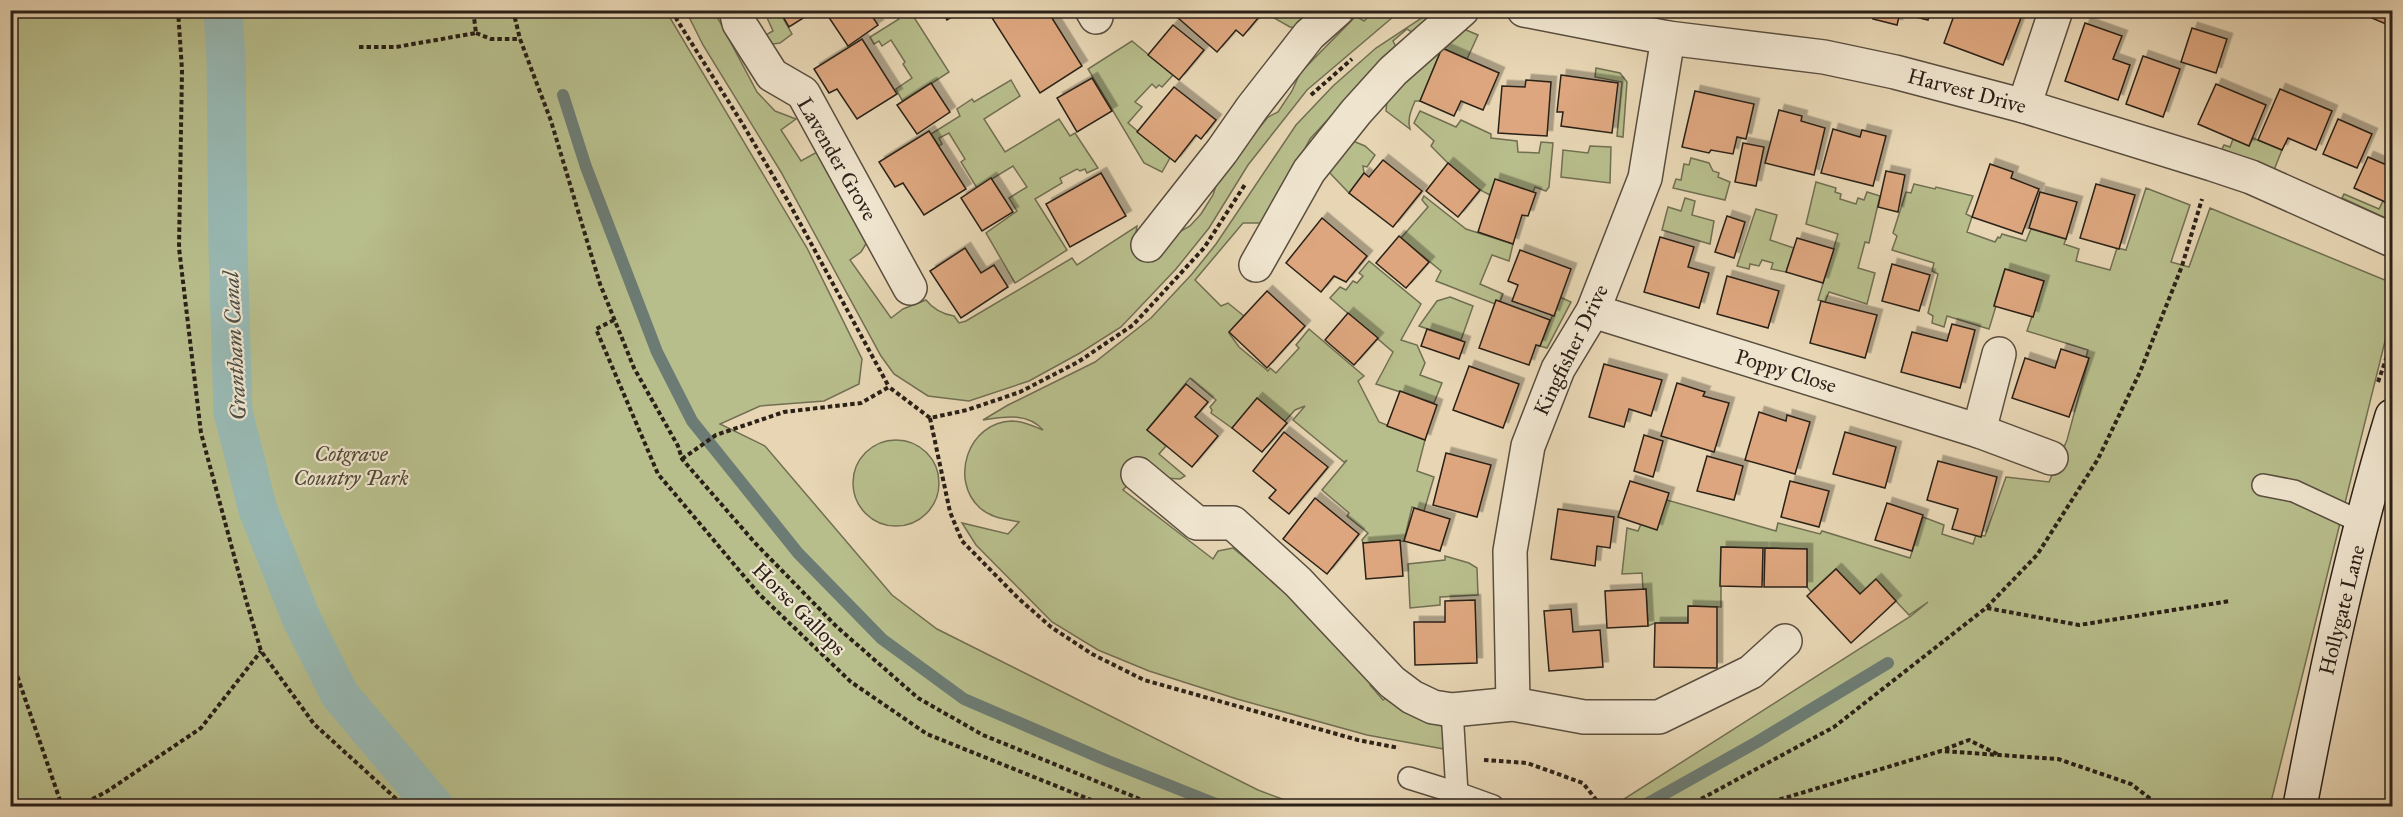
<svg xmlns="http://www.w3.org/2000/svg" width="2403" height="817" font-family="'IM FELL Great Primer',serif">
<defs>
<filter id="shadow"><feDropShadow dx="5.5" dy="-5.5" stdDeviation="0" flood-color="#0004"/></filter>
</defs>
<rect width="100%" height="100%" fill="#e7d5b3"/>
<filter id="stains"><feTurbulence type="fractalNoise" baseFrequency=".00333" numOctaves="4"/><feColorMatrix values="0 0 0 0 .2 0 0 0 0 .09 0 0 0 0 .02 0 0 0 .5 -.17"/></filter>
<radialGradient id="worn" r=".72"><stop offset=".6" stop-color="#630" stop-opacity="0"/><stop offset="1" stop-color="#630" stop-opacity=".3"/></radialGradient>
<g fill="#b7bd8b" stroke="#716f52" stroke-width="1.5">
<polygon points="10,11 666,11 807,248 862,359 859,384 824,401 760,406 720,424 765,446 892,595 937,629 1258,790 1301,806 11,806"/>
<path d="M686,11H714L757,92L775,111L796,119L781,130L801,161L817,152L832,181L869,239L861,252L850,260L891,318L903,309L926,300C933,309 942,314 954,316L959,323L966,321L1072,258L1077,265L1137,226L1135,239L1159,258L1179,232L1190,226L1201,214L1213,195L1218,179L1268,117L1278,112L1292,91L1300,73L1356,16L1364,21L1374,11H1400L1307,90L1248,165L1209,228L1176,269L1121,327L1080,353L1029,381L969,401L928,396L894,374L881,356L781,172L703,45Z"/>
<polygon points="764,11 779,11 792,34 780,43 773,44 764,36 773,31"/>
<polygon points="900,11 910,11 949,72 903,102 896,89 912,78 903,64 905,62 891,40 882,46 879,41 874,44 870,37 899,19 897,16 902,13"/>
<polygon points="1271,11 1320,11 1298,28 1290,27 1267,14"/>
<path d="M1429,13L1435,16L1416,35L1407,29L1393,41L1397,49L1365,79L1310,139L1268,219L1260,223H1243L1195,280L1221,306L1228,303L1244,316L1229,333L1239,347L1268,371L1270,368L1276,373L1299,348L1296,345L1309,329L1364,376L1358,381L1379,422L1425,440L1417,471L1434,477L1424,511L1412,507L1404,541L1363,543L1362,540L1368,533L1347,516L1349,513L1322,490L1347,460L1344,462L1293,420L1305,406L1295,410L1285,421L1232,428L1211,413L1212,410L1210,407L1216,400L1190,378L1147,430L1166,446L1159,454L1185,476L1180,479L1164,478L1145,466L1123,490L1213,559L1218,551L1233,548L1300,603L1377,681L1370,685L1383,700L1388,696C1401,715 1423,720 1443,726L1444,749L1367,735L1237,699L1149,671L1098,650L1052,622L976,545L962,523L1008,534L1019,522C1005,519 991,518 980,508C949,480 968,422 1012,421C1023,421 1033,426 1043,430C1027,412 1004,417 983,420L1008,405L1095,362L1151,318L1192,274L1216,244L1296,125L1333,86L1376,48Z"/>
<path d="M1459,27L1478,35L1467,59L1442,48L1420,101H1415C1411,111 1407,119 1410,129L1386,111L1387,100Z"/>
<polygon points="1132,41 1173,75 1162,87 1159,85 1156,88 1152,84 1135,102 1142,107 1128,123 1170,158 1162,172 1144,163 1088,69"/>
<polygon points="1596,68 1620,73 1627,82 1623,137 1617,136 1622,82 1595,77"/>
<polygon points="1011,80 1020,96 984,119 1005,152 1059,119 1070,136 1075,133 1098,168 1087,173 1085,169 1080,171 1077,169 1060,178 1062,183 1035,199 1067,250 1015,283 986,233 1017,211 1009,198 1027,187 1013,166 977,188 961,162 965,159 949,133 939,138 942,144 939,146 931,134 960,116 957,109 972,99 974,102"/>
<path d="M1420,111L1456,127L1461,120L1491,134V138L1517,141L1518,152L1539,153L1541,142L1553,143L1549,187L1546,191L1535,187L1533,192L1495,181L1490,195C1469,186 1448,163 1431,146L1434,141L1414,123Z"/>
<polygon points="2253,138 2282,150 2274,170 2222,149 2224,145 2230,147 2233,139 2249,146"/>
<polygon points="1353,141 1365,146 1375,155 1367,167 1363,166 1364,173 1349,193 1328,171"/>
<polygon points="1590,146 1611,147 1610,183 1561,177 1563,150 1588,153"/>
<polygon points="1691,158 1709,163 1713,171 1719,173 1718,177 1730,182 1725,200 1673,188 1676,179 1681,180 1684,164 1689,165"/>
<polygon points="1816,182 1836,188 1835,192 1841,194 1840,199 1856,204 1858,198 1864,200 1867,192 1880,196 1869,243 1865,242 1858,268 1875,273 1867,304 1829,292 1825,302 1818,300 1838,234 1806,224"/>
<polygon points="1914,184 1935,189 1936,187 1973,196 1966,214 1972,217 1967,232 1995,242 1998,237 2000,238 2002,234 2026,241 2031,229 2066,239 2064,244 2079,249 2076,261 2110,270 2117,248 2126,250 2146,188 2190,205 2171,262 2189,267 2210,208 2392,283 2392,313 2270,806 1613,806 1911,616 1928,602 1909,615 1876,580 1860,594 1836,569 1811,592 1807,587 1807,549 1721,547 1721,607 1689,606 1688,623 1655,623 1648,626 1646,589 1643,589 1642,573 1622,574 1627,528 1638,531 1641,524 1667,500 1776,531 1778,523 1820,534 1822,531 1910,558 1923,517 1944,525 1942,534 1973,544 1976,535 1985,536 2006,477 2049,482 2067,440 2089,358 2086,357 2088,350 2027,331 2044,281 2005,269 1994,305 1996,306 1989,329 1947,316 1944,327 1932,323 1933,316 1928,313 1938,274 1932,271 1934,263 1892,250 1897,236 1893,233 1906,192 1911,193"/>
<polygon points="2344,194 2379,209 2383,201 2392,205 2392,221 2342,198"/>
<polygon points="1424,196 1466,229 1513,244 1509,261 1492,255 1480,284 1503,294 1500,302 1495,304 1436,281 1441,271 1401,238 1428,207 1422,200"/>
<polygon points="1685,198 1695,201 1692,215 1714,221 1710,244 1662,230 1668,207 1681,211"/>
<polygon points="1756,209 1777,215 1770,240 1794,248 1786,272 1771,269 1773,263 1762,260 1759,266 1750,264 1749,269 1737,266"/>
<polygon points="1369,261 1421,304 1401,340 1417,345 1425,363 1420,375 1442,383 1434,403 1376,384 1393,352 1330,298 1340,287 1346,290 1353,281 1357,283 1363,276 1359,273"/>
<polygon points="1450,297 1473,306 1461,340 1419,326 1437,301"/>
<polygon points="1560,297 1571,302 1547,348 1540,346"/>
<circle cx="896" cy="483" r="43"/>
<polygon points="1445,556 1469,563 1477,568 1478,595 1440,597 1440,605 1410,608 1408,564 1445,560"/>
</g>
<g fill="none" stroke-linecap="round" stroke-linejoin="round">
<g stroke="#6c7c74" stroke-width="12">
<polyline points="563,95 586,167 657,352 692,421 798,553 882,639 964,699 1108,761 1221,806"/>
<polyline points="1643,806 1757,742 1888,663"/>
</g>
<polyline stroke="#98b8b2" stroke-width="39" points="223,10 226,59 228,249 233,412 258,510 302,620 340,695 434,806"/>
</g>
<g fill="#dda67e" stroke="#2b2118" stroke-width="1.5" filter="url(#shadow)">
<polygon points="779,10 816,10 789,27"/>
<polygon points="829,10 868,10 878,25 848,46 826,13"/>
<polygon points="941,10 963,10 947,20"/>
<polygon points="987,10 1047,10 1082,66 1040,93"/>
<polygon points="1183,10 1263,10 1264,11 1243,36 1236,30 1217,52 1177,17"/>
<polygon points="1876,10 1931,10 1928,20 1900,13 1897,25 1873,19"/>
<polygon points="1956,10 1965,10 1980,16 1983,10 2024,10 2003,65 1944,43"/>
<polygon points="2353,10 2392,10 2386,24"/>
<polygon points="2085,23 2122,36 2113,59 2130,65 2118,100 2065,81"/>
<polygon points="1173,25 1204,50 1179,80 1148,55"/>
<polygon points="2192,28 2227,39 2216,73 2181,62"/>
<polygon points="862,39 897,94 857,119 837,89 829,93 814,69"/>
<polygon points="1442,48 1499,73 1483,110 1461,101 1454,116 1420,101"/>
<polygon points="2143,56 2180,69 2163,117 2126,104"/>
<polygon points="1561,75 1618,83 1612,133 1561,126 1563,112 1557,112"/>
<polygon points="1092,78 1112,111 1077,132 1057,98"/>
<polygon points="1526,80 1551,82 1547,136 1498,133 1502,86 1525,87"/>
<polygon points="931,83 950,112 917,134 897,105"/>
<polygon points="2216,84 2266,105 2249,146 2198,124"/>
<polygon points="1174,87 1216,120 1201,139 1196,135 1175,162 1137,132"/>
<polygon points="2280,89 2332,111 2316,150 2288,138 2282,150 2258,140"/>
<polygon points="1695,91 1754,104 1746,139 1737,137 1733,154 1711,150 1709,153 1682,147"/>
<polygon points="1779,110 1802,116 1801,121 1825,128 1814,175 1765,163"/>
<polygon points="2338,119 2372,134 2357,168 2323,154"/>
<polygon points="1833,129 1860,137 1862,130 1886,136 1873,186 1821,173"/>
<polygon points="929,131 966,189 924,215 903,183 895,187 879,162"/>
<polygon points="1743,143 1764,147 1756,186 1735,182"/>
<polygon points="2368,157 2389,166 2392,157 2392,205 2354,188"/>
<polygon points="1383,160 1422,191 1393,227 1349,193 1364,173 1369,177"/>
<polygon points="1448,163 1480,190 1458,217 1426,191"/>
<polygon points="1990,164 2013,172 2011,178 2039,189 2022,234 1972,217"/>
<polygon points="1886,171 1905,175 1898,212 1878,207"/>
<polygon points="1101,173 1126,216 1070,247 1046,204"/>
<polygon points="991,178 1013,212 982,231 961,198"/>
<polygon points="1495,179 1536,193 1528,216 1522,215 1513,244 1478,232"/>
<polygon points="2096,184 2135,195 2119,249 2080,238"/>
<polygon points="2040,192 2077,202 2066,239 2029,228"/>
<polygon points="1727,216 1745,222 1734,258 1715,252"/>
<polygon points="1322,218 1367,256 1346,282 1334,276 1321,292 1286,263"/>
<polygon points="1399,236 1429,262 1406,288 1376,263"/>
<polygon points="1660,237 1694,247 1688,267 1709,273 1699,308 1644,292"/>
<polygon points="1797,238 1834,249 1823,283 1786,272"/>
<polygon points="965,248 981,273 994,265 1008,287 961,318 930,271"/>
<polygon points="1520,250 1571,269 1554,316 1512,301 1518,285 1508,281"/>
<polygon points="1892,264 1930,275 1919,311 1882,301"/>
<polygon points="2005,269 2044,281 2033,317 1994,306"/>
<polygon points="1727,276 1779,291 1768,328 1717,314"/>
<polygon points="1267,291 1305,326 1267,368 1229,332"/>
<polygon points="1496,300 1550,320 1540,346 1536,345 1529,365 1479,348"/>
<polygon points="1821,301 1877,315 1865,358 1810,343"/>
<polygon points="1348,313 1378,338 1354,365 1325,340"/>
<polygon points="1952,324 1975,330 1960,388 1901,372 1912,332 1947,341"/>
<polygon points="1427,329 1465,342 1459,359 1421,346"/>
<polygon points="2061,349 2089,358 2069,417 2012,398 2025,358 2055,368"/>
<polygon points="1604,364 1662,380 1651,416 1629,409 1624,427 1589,417"/>
<polygon points="1469,366 1519,384 1503,428 1453,410"/>
<polygon points="1677,383 1705,392 1703,396 1729,403 1714,452 1661,436"/>
<polygon points="1186,384 1208,402 1195,417 1218,436 1192,467 1147,430"/>
<polygon points="1400,391 1437,405 1425,440 1387,426"/>
<polygon points="1257,398 1287,423 1262,452 1232,428"/>
<polygon points="1759,412 1786,421 1787,415 1810,422 1795,474 1745,460"/>
<polygon points="1284,432 1328,467 1289,514 1269,498 1276,490 1253,471"/>
<polygon points="1845,432 1896,447 1885,488 1833,474"/>
<polygon points="1644,435 1663,441 1653,477 1634,471"/>
<polygon points="1446,453 1491,465 1477,517 1433,505"/>
<polygon points="1707,456 1743,466 1734,500 1697,491"/>
<polygon points="1938,461 1997,477 1981,537 1952,529 1958,509 1927,500"/>
<polygon points="1630,481 1669,493 1657,530 1618,517"/>
<polygon points="1790,481 1829,491 1819,527 1781,517"/>
<polygon points="1315,498 1359,534 1327,574 1283,539"/>
<polygon points="1887,503 1923,515 1912,551 1875,540"/>
<polygon points="1414,508 1450,519 1440,551 1404,541"/>
<polygon points="1558,509 1614,517 1610,548 1597,546 1595,566 1551,559"/>
<polygon points="1400,540 1403,576 1366,579 1363,543"/>
<polygon points="1721,547 1763,548 1762,587 1720,586"/>
<polygon points="1765,548 1807,549 1807,587 1764,587"/>
<polygon points="1836,569 1860,594 1876,579 1896,601 1851,643 1807,596"/>
<polygon points="1646,589 1648,626 1607,628 1605,591"/>
<polygon points="1475,600 1477,663 1415,665 1414,622 1445,622 1445,601"/>
<polygon points="1688,606 1717,607 1717,668 1654,667 1655,623 1688,623"/>
<polygon points="1571,609 1573,632 1600,630 1603,667 1549,671 1544,611"/>
</g>
<g fill="none" stroke-linecap="round" stroke-linejoin="round">
<g stroke="#5a4e3f" stroke-width="24">
<g id="lane">
<polyline points="2263,485 2294,491 2363,523"/>
<polyline points="1452,710 1457,793 1493,806"/>
<polyline points="1409,778 1457,793"/>
</g>
</g>
<g stroke="#5a4e3f" stroke-width="36">
<g id="street">
<polyline points="736,10 739,23 772,75 803,93 910,288"/>
<polyline points="1092,10 1096,17"/>
<polyline points="1524,10 1668,38 1824,57 1895,72 2024,106 2212,164 2251,177 2392,240"/>
<polyline points="2024,106 2056,10"/>
<polyline points="1148,245 1222,151 1252,108 1309,35 1337,10"/>
<polyline points="1256,265 1309,171 1356,112 1393,71 1462,10"/>
<polyline points="1593,311 1979,431 2051,458"/>
<polyline points="1979,431 1999,354"/>
<polyline points="1138,474 1197,523 1233,523 1298,582 1392,682 1412,697 1433,707 1452,710 1513,704 1584,717 1659,717 1751,672 1785,641"/>
<polyline points="1513,704 1510,551 1528,446 1558,369 1593,311 1645,178 1668,38"/>
</g>
</g>
<g stroke="#2b2118" stroke-width="36">
<path id="secondary" d="M2300,806C2325,675 2353,543 2392,416"/>
</g>
<g stroke="#2b2118" stroke-width="4" stroke-dasharray="4.5 3" stroke-linecap="butt">
<polyline points="178,10 182,70 179,248 201,433 246,600 261,651 314,724 404,806"/>
<polyline points="513,10 520,39 551,121 600,284 634,368 678,446 682,459 756,544 837,627 918,698 983,735 1157,806"/>
<polyline points="673,10 677,20 742,123 788,201 889,387"/>
<polyline points="476,33 491,39 520,39"/>
<polyline points="359,47 396,47 476,33 473,10"/>
<polyline points="1311,95 1352,59"/>
<polyline points="614,320 596,329 658,474 759,594 851,682 927,734 1106,806"/>
<polyline points="2378,382 2392,342"/>
<polyline points="930,418 950,512 962,541 1018,598 1051,627 1092,654 1144,680 1358,740 1399,748"/>
<polyline points="682,459 716,435 784,412 861,403 889,387 930,418 967,410 1020,392 1078,362 1133,325 1204,248 1246,183"/>
<polyline points="1987,608 2079,625 2230,601"/>
<polyline points="10,655 62,806"/>
<polyline points="1945,749 1969,740 1999,755"/>
<polyline points="1484,760 1527,763 1583,783 1601,806"/>
<polyline points="79,806 106,792 201,728 261,651"/>
<polyline points="1688,806 1834,727 1986,608 2037,555 2098,459 2140,372 2182,266 2202,199"/>
<polyline points="1758,806 1941,751 2058,759 2131,784 2160,806"/>
</g>
<use href="#lane" stroke="#efe4ce" stroke-width="21"/>
<use href="#street" stroke="#efe4ce" stroke-width="33"/>
<use href="#secondary" stroke="#efe4ce" stroke-width="33"/>
</g>
<g text-anchor="middle" stroke-width="4.5" stroke-linejoin="round" paint-order="stroke">
<g font-size="21" fill="#2b2118" stroke="#efe4ce">
<text transform="translate(1967 91) rotate(15)" y="7">Harvest Drive</text>
<text transform="translate(837 159) rotate(60)" y="7">Lavender Grove</text>
<text transform="translate(1571 350) rotate(-64)" y="7">Kingfisher Drive</text>
<text transform="translate(1786 371) rotate(17)" y="7">Poppy Close</text>
<text transform="translate(799 609) rotate(45)" y="7">Horse Gallops</text>
<text transform="translate(2342 610) rotate(-76)" y="7">Hollygate Lane</text>
</g>
<g font-size="21" font-style="italic" fill="#4e4835" stroke="#efe4ce">
<text x="351" y="461">Cotgrave<tspan x="351" dy="24">Country Park</tspan></text>
</g>
<g font-size="22" font-style="italic" fill="#4c4e46" stroke="#efe4ce">
<text transform="translate(234 346) rotate(-93)" y="8">Grantham Canal</text>
</g>
</g>
<rect width="2403" height="817" fill="none" stroke="#e7d5b3" stroke-width="36"/>
<rect x="12" y="12" width="2379" height="793" fill="none" stroke="#2b2118" stroke-width="3"/>
<rect x="18" y="18" width="2367" height="781" fill="none" stroke="#2b2118" stroke-width="1.5"/>
<rect width="100%" height="100%" filter="url(#stains)"/>
<rect width="100%" height="100%" fill="url(#worn)"/>
</svg>
